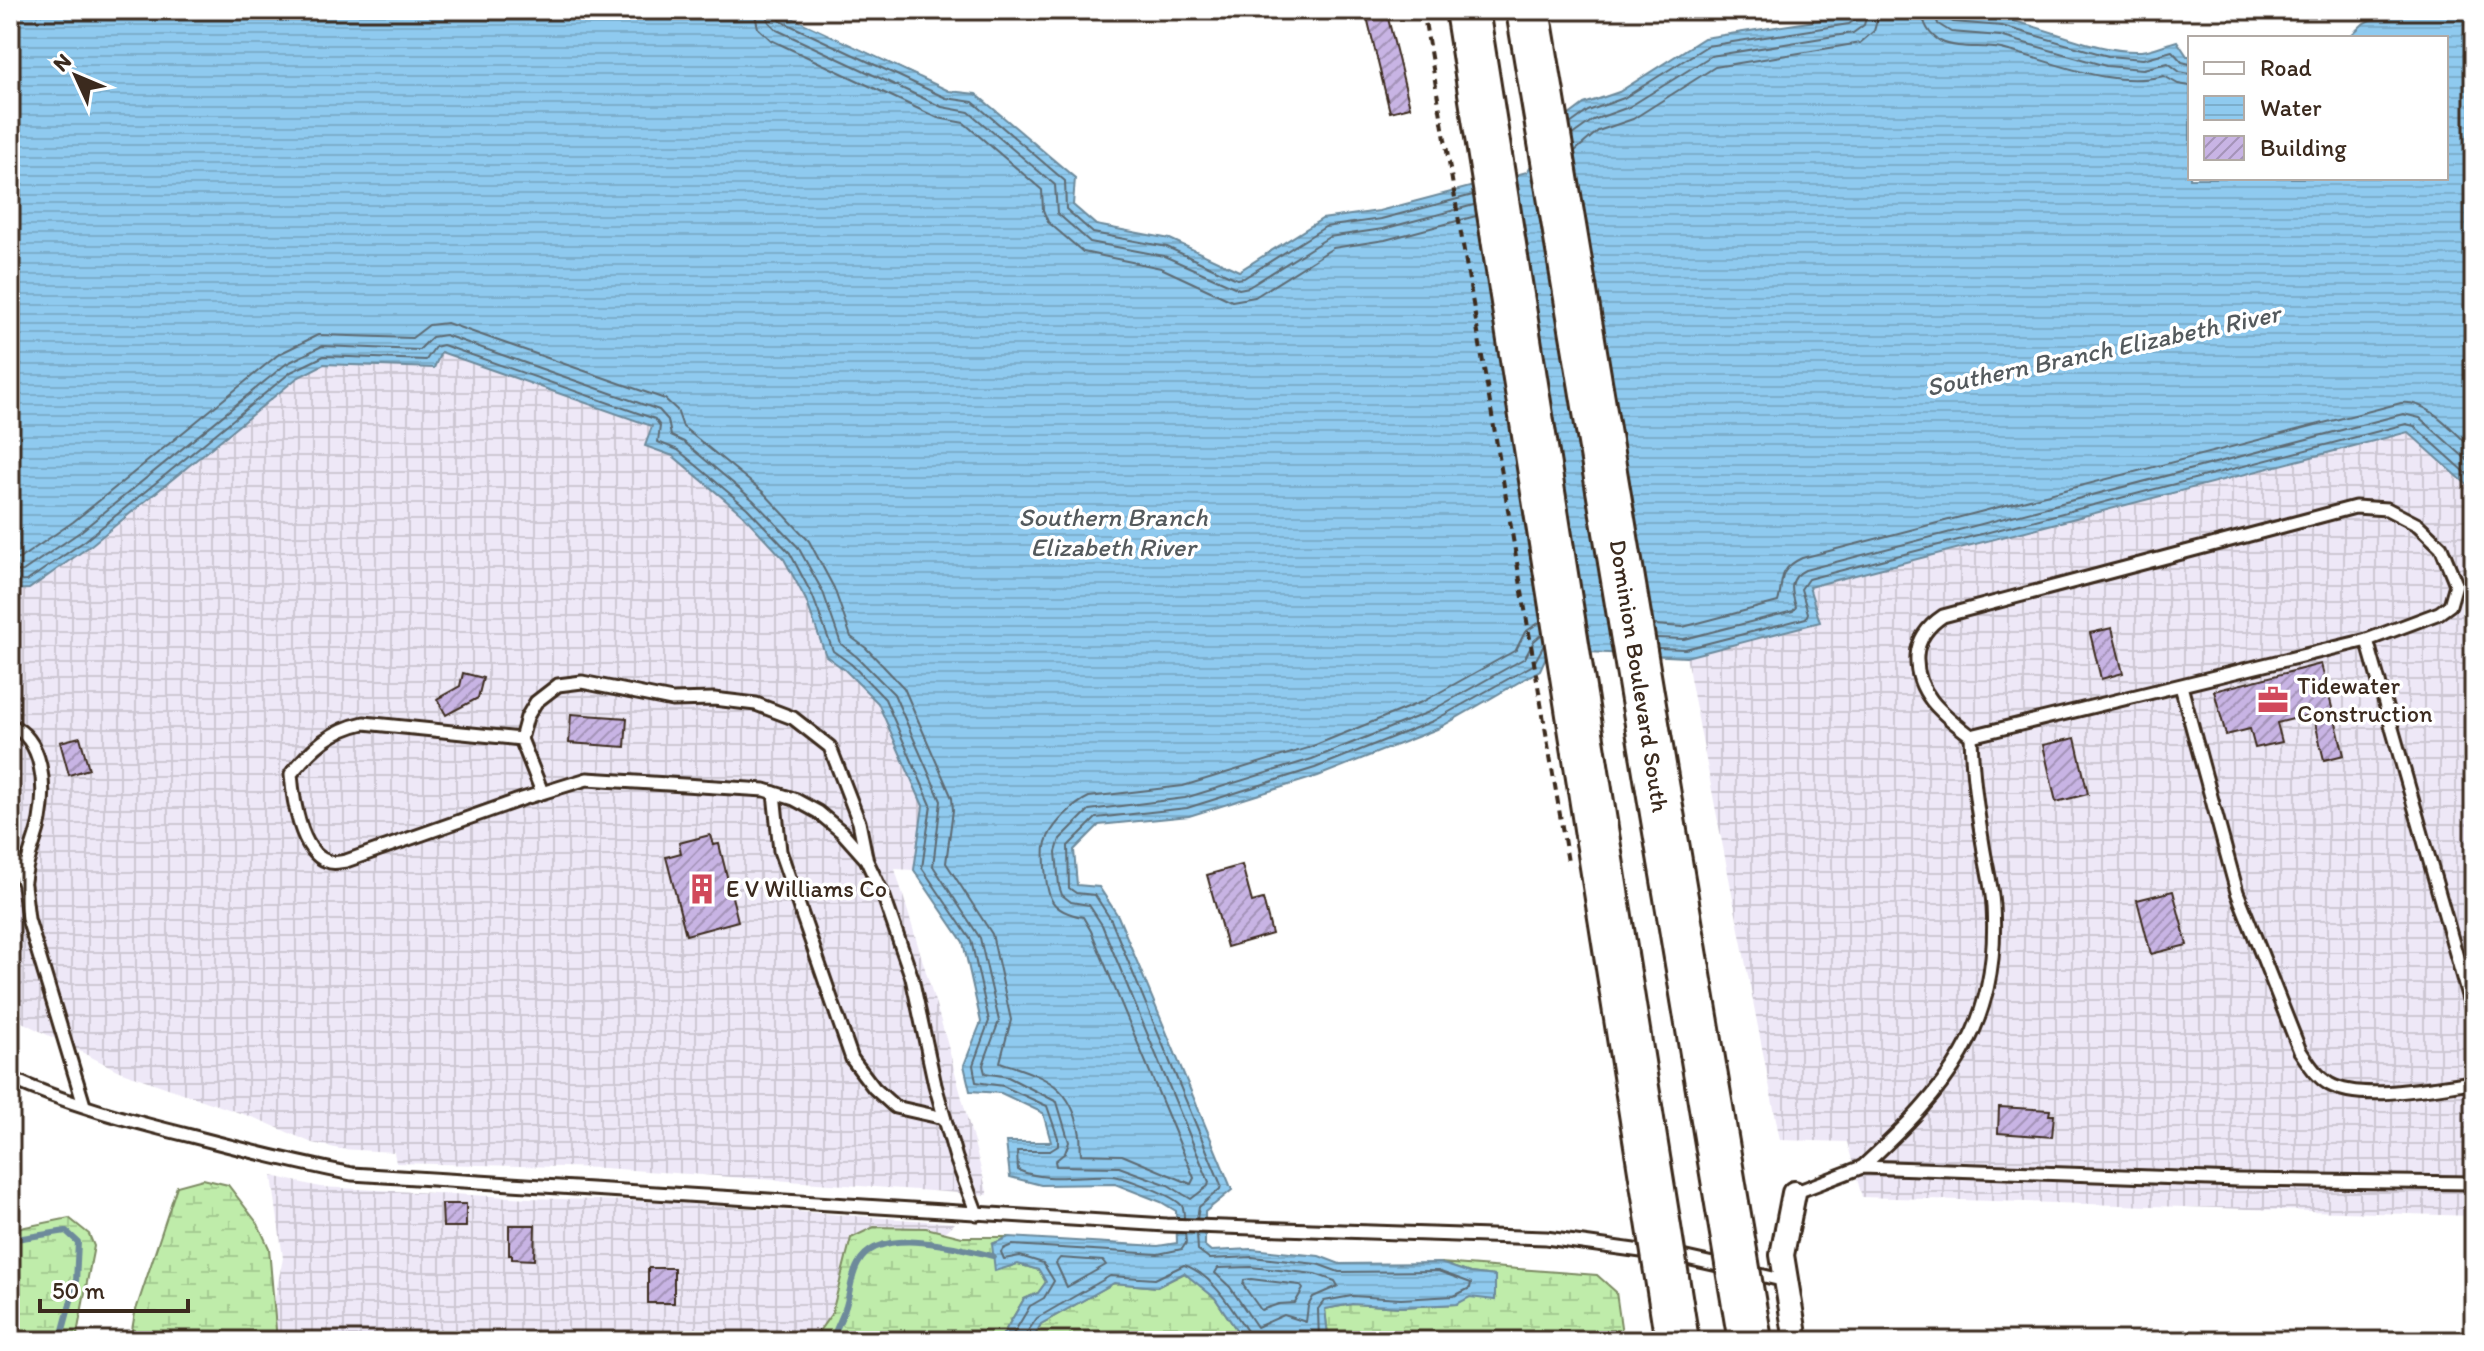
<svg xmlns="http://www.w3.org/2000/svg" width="2484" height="1351" font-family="Itim,sans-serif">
<defs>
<pattern id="industrial-grid" width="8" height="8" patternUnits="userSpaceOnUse" patternTransform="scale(2)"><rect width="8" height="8" fill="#eee8f7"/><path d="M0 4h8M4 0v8" fill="none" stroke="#cdc7d3"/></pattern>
<pattern id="wetland-marsh" width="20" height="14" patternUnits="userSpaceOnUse" patternTransform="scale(2)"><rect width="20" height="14" fill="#bfecaa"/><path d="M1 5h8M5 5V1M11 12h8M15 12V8" fill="none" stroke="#a5cb92"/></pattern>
<pattern id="water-rules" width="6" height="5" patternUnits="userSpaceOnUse" patternTransform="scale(2)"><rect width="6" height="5" fill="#8fcaef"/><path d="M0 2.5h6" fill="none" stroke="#7caecc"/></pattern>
<pattern id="building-hatch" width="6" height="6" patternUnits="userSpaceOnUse" patternTransform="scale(2)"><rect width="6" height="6" fill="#c8b4e4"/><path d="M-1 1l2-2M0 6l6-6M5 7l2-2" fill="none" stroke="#a493b8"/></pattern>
</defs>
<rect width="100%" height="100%" fill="#fff"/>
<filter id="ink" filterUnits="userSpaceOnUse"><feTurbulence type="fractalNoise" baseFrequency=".0125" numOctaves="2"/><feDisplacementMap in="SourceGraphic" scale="16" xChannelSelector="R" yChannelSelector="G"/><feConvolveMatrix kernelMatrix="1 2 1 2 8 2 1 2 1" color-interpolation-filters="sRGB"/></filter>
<g filter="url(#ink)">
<g fill="url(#industrial-grid)">
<polygon points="440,352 652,426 646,446 673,456 742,514 784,559 806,600 826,656 845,670 878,703 923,806 914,870 895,869 945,1035 988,1195 604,1168 396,1163 394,1152 340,1149 312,1143 260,1120 119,1071 10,1016 10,590 29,589 90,547 297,378 324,364 434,368"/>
<polygon points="2408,432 2474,491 2474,1216 1862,1197 1847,1142 1780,1140 1686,657 1819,623 1809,587"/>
<polygon points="272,1176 320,1187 529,1198 661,1202 955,1223 831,1341 266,1341 283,1258"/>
</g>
<g fill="url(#wetland-marsh)" stroke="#7d8b64" stroke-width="2">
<polygon points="203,1179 228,1185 258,1224 269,1248 277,1341 130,1341 135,1313 177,1186"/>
<polygon points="69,1218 89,1234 94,1246 77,1334 84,1341 10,1341 10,1230"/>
<polygon points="874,1227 926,1228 962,1237 1009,1237 992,1244 1018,1264 1039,1270 1046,1282 1038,1293 1024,1299 999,1341 812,1341 832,1313 851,1238"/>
<polygon points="1440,1263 1597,1275 1616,1292 1623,1341 1326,1341 1328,1335 1325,1309 1352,1304 1401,1307 1457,1304 1494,1276 1470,1273"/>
<polygon points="1185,1273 1215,1298 1244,1341 1032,1341 1041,1324 1114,1283 1157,1287"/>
</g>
<path fill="url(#water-rules)" stroke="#6d8a9b" stroke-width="2" d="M10,10H777L949,91L976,94L1075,178L1073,205L1096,225L1170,239L1239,271L1322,219L1379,211L1527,172L1556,125L1584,104L1619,92L1704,38L1848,16L1851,10C1902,10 1954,9 2004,19C2049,27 2095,53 2141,51C2153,50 2165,44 2177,41L2187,56H2190V178H2446V38H2348L2364,23L2389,10H2474V491L2408,432L1809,587L1820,622L1686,657L1549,650L1540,670L1437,729L1318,776L1189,816L1099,825L1074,850L1077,885L1099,887L1118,916L1232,1190L1205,1212V1246L1211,1251L1252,1249L1319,1256L1340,1264L1440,1263L1470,1273L1495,1276V1300L1470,1297L1457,1304L1401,1307L1352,1304L1325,1309L1328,1336L1326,1341H1291L1288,1332L1269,1340L1244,1341L1215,1298L1184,1273L1157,1287L1114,1283L1041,1324L1032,1341H999L1024,1299L1038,1293L1046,1282L1039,1270L1018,1264L995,1271L992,1244L1009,1237L1158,1246L1177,1243L1176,1211L1161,1202L1115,1184L1041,1185L1010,1177L1006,1142H1051L1043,1113L1001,1093L970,1091L964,1065L981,1022L963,942L914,870L923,806L878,703L845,670L826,656L806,600L784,559L742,514L673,456L645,446L652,426L441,352L434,368L324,364L297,378L90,546L29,589L10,590Z"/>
<polygon fill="#fff" points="777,10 786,10 921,73 920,76"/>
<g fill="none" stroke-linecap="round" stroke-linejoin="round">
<g stroke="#5d6a72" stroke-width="2">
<polyline points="754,10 758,28 771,40 938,118 964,123 1042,190 1043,210 1048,222 1083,252 1161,268 1232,301 1255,297 1333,248 1385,240 1476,216"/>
<polyline points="766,10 769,22 777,30 942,107 969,112 1055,185 1057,213 1090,242 1164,256 1239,289 1249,287 1329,237 1383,229 1474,205"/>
<polyline points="776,10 777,16 781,21 946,98 973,102 1065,181 1066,209 1093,233 1167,247 1237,279 1244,278 1325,227 1381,219 1473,195"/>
<path d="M1922,10C1923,23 1928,34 1940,41C1958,50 1982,45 2001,49C2055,61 2108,89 2164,76L2178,84L2190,86"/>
<polyline points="1934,10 1938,24 1951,32 2000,36 2106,66 2143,69 2168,63 2180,72 2190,74"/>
<polyline points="1944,10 1946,18 1953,22 2002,26 2108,56 2143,59 2172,51 2182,62 2190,64"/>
<polyline points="1570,124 1588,111 1624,98 1707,46 1849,24 1856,19 1858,10"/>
<polyline points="1572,135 1593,120 1629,107 1711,56 1853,33 1864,25 1868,10"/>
<polyline points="1575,151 1598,131 1633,119 1715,67 1860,43 1874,31 1880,10"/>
<path d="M10,560L19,559L73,522L279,354L318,335L412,338L429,325L447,323L665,399L677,410L683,427L763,492L809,541L834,588L851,637L866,648L904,688L952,798L953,810L946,863L992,934L1011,1020L1000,1062C1044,1077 1072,1084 1080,1135C1081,1142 1080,1148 1081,1154L1122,1155L1191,1184L1194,1178L1091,931L1083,917C1050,911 1048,899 1045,868C1045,857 1043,847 1048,837C1055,822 1074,804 1089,797L1183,786L1308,748L1424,701L1516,650L1525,632L1540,622"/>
<polyline points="10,572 23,571 80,532 286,364 322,346 419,350 432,337 445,335 659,410 668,420 671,436 684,442 753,500 798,547 823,592 841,644 857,657 894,694 941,801 933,866 980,938 999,1021 983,1065 985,1073 1008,1077 1057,1102 1069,1142 1065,1153 1055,1161 1056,1166 1119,1167 1168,1185 1191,1199 1208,1186 1209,1182 1102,925 1089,905 1071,902 1062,895 1059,886 1056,852 1060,839 1089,810 1185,798 1312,759 1429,712 1525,658 1534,641 1542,634"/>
<path d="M10,582L27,581L86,540L291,372L324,356L426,360L435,347L443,345L655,419L660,426L658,442L678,450L747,508L790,553L813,597L833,651L851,664L885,699L931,805L922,868L971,940L989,1021L973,1065L976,1082L1003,1086L1047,1106L1058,1138V1146L1050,1151H1017L1018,1170C1047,1183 1081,1174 1112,1176C1125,1177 1175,1196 1182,1206C1184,1209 1184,1214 1184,1218"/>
<path d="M1654,625L1683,627L1778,602C1784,582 1776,570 1802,558L2401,403C2430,400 2454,433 2474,450"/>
<path d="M1656,638L1684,639L1793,611L1796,607C1791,591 1788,578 1805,570L2403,414L2420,418L2474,466"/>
<polyline points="1658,648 1685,649 1806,618 1808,613 1801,589 1808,579 2406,424 2414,426 2474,480"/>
<polyline points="1197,1219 1199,1207 1220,1189 1221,1185 1111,920 1095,895 1076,893 1069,888 1068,846 1096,818 1187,808 1315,768 1433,721 1533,665 1544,645"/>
<polyline points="1197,1234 1198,1250 1210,1259 1252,1257 1317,1264 1339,1272 1438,1271 1471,1283 1470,1288 1454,1296 1401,1299 1352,1296 1324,1301 1318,1309 1319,1341"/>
<polygon points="1060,1258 1103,1261 1106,1265 1067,1287 1056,1263"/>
<polygon points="1251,1267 1315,1274 1335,1281 1338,1286 1313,1297 1308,1306 1306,1322 1284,1315 1257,1327 1230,1287 1215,1273 1218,1268"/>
<polygon points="1251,1279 1300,1285 1303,1289 1295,1303 1279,1304 1261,1310 1243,1285 1244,1280"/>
<polyline points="1009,1341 1030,1306 1044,1298 1054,1281 1043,1263 1020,1256 1004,1259 1001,1252 1003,1249 1012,1245 1158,1254 1182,1249 1186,1243 1185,1233"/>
<path d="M1025,1341L1026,1334L1037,1318L1110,1276L1155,1279L1184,1265C1212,1273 1233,1311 1249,1334L1250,1341"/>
</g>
<g stroke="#6d8a9b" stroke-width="6">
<polyline points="10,1240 66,1231 78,1242 76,1282 60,1341"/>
<path d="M831,1341C836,1329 842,1318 846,1306C850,1293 851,1276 858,1264C878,1224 960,1248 993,1256"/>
</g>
</g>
<g fill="url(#building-hatch)" stroke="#3b2a1e" stroke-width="2">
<polygon points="1376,10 1386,10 1410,107 1390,112 1366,13"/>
<polygon points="2112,628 2123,673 2101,679 2090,633"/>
<polygon points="2321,664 2344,755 2324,760 2313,714 2277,723 2282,742 2255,748 2250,729 2226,735 2214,691"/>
<polygon points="463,673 483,678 478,698 446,715 437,699 460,686"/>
<polygon points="571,714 627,718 625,747 569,743"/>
<polygon points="80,737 89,769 69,775 60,742"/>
<polygon points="2075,738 2088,794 2056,802 2043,745"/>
<polygon points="710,835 713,845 719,844 738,921 686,935 666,857 681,853 679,843"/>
<polygon points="1242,865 1252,902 1263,899 1272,934 1227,947 1207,875"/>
<polygon points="2173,891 2187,945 2151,954 2137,900"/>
<polygon points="1999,1107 2050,1110 2049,1115 2054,1115 2052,1137 1998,1133"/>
<polygon points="442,1204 466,1204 466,1227 443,1227"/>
<polygon points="509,1225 535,1225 534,1260 512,1259 512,1255 509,1255"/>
<rect x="648" y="1268" width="26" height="35"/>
</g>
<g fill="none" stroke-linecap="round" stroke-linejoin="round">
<g stroke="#3b2a1e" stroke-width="17">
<g id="service">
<path d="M2181,686L2237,892L2300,1051C2309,1064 2316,1076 2329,1084C2363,1103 2436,1086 2474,1082"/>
<path d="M10,725C44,739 46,787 40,820C36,841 26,859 24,881"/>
<path d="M1971,736C1944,715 1915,694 1917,656C1918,638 1928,626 1943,616L2355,507L2387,509L2418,525L2441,547L2456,584L2450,605L2439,613L2367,640"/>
<polyline points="521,739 527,717 536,702 558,685 582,682 672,700 714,699 756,704 793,718 830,747 859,822 866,857"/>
<path d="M542,792L521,739L364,723C331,730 312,748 291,774C293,798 300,852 327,861C333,864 339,862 346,861L522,799L587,779L765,790L794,799L818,812L842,832L866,859L884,897L912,978L935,1085L956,1158L977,1214"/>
<polyline points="774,793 780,851 852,1059 874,1088 895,1107 944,1118"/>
<polyline points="10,845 24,885 28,919 84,1105"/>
<path d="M10,1078C67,1104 130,1121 191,1136C244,1150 298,1163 352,1174L1166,1225L1546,1238L1656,1253"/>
<path d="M1862,1167C1947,1089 2000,1028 1993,906C1992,886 1986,865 1983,845C1977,809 1972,773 1971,736L2367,640L2474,1017"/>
<polyline points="1794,1193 1862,1167 2238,1180 2474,1183"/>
<polyline points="1673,1255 1731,1268"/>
<polyline points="1747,1272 1786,1281"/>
</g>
</g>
<g stroke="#3b2a1e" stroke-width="28">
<polyline id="minor" points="1794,1193 1782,1255 1796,1341"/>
</g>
<g stroke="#3b2a1e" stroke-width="48">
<polyline id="motorway" points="1467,10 1598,841"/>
</g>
<use href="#service" stroke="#fff" stroke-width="11"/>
<use href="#minor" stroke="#fff" stroke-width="22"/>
<use href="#motorway" stroke="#fff" stroke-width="42"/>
<g stroke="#3b2a1e" stroke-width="48" stroke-linecap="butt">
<g id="motorway-bridge">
<polyline points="1528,10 1750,1341"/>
<polyline points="1598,841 1677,1341"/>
</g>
</g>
<polyline stroke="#3b2a1e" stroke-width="4" stroke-dasharray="8 6" stroke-linecap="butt" points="1423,10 1568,862"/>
<use href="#motorway-bridge" stroke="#fff" stroke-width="42"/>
</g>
</g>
<defs>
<g id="office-bare" transform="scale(2.4)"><path d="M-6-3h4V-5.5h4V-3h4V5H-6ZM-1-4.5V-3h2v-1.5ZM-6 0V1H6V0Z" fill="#d1495b" stroke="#fff" stroke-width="2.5" paint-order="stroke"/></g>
<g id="building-bare" transform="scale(2.4)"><path d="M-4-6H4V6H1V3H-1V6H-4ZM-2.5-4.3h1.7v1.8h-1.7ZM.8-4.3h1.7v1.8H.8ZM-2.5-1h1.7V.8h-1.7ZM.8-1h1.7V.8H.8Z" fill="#d1495b" stroke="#fff" stroke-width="2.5" paint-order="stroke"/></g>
</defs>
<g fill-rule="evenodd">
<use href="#office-bare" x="2273" y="700"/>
<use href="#building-bare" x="702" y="889"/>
</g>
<g text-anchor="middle" stroke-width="7" stroke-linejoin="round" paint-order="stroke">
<g font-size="24" fill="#3b2a1e" stroke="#fff">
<text transform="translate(1639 676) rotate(81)" y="8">Dominion Boulevard South</text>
</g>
<g font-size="24" fill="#3b2a1e" stroke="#fff" text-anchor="start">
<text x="2297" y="694">Tidewater<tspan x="2297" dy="28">Construction</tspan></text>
<text x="726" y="897">E V Williams Co</text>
</g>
<g font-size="26" font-style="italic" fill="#545a5d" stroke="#fff">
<text transform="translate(2103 350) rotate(-12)" y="9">Southern Branch Elizabeth River</text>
<text x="1113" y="526">Southern Branch<tspan x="1113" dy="30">Elizabeth River</tspan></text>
</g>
</g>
<rect width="2484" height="1351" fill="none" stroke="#fff" stroke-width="40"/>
<rect x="20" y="20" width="2444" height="1311" fill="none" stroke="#3b2a1e" stroke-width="3" filter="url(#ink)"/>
<rect x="2188" y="36" width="260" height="144" fill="#ffffff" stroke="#b1aaa5" stroke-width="2"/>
<rect x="2204" y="62" width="40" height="12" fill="#ffffff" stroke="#b1aaa5" stroke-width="2"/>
<text x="2260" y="76" font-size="24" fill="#3b2a1e">Road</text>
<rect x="2204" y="96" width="40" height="24" fill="url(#water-rules)" stroke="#b1aaa5" stroke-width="2"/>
<text x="2260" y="116" font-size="24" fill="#3b2a1e">Water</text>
<rect x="2204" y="136" width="40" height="24" fill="url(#building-hatch)" stroke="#b1aaa5" stroke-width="2"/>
<text x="2260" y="156" font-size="24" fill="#3b2a1e">Building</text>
<g transform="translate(76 76) rotate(314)" stroke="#ffffff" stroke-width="6" paint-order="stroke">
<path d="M0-6L14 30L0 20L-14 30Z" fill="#3b2a1e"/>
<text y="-12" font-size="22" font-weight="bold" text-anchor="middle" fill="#3b2a1e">N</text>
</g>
<path d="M40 1299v12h148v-12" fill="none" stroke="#3b2a1e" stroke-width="4"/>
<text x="52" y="1299" font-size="24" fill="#3b2a1e" stroke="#ffffff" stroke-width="6" paint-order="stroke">50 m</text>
</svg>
